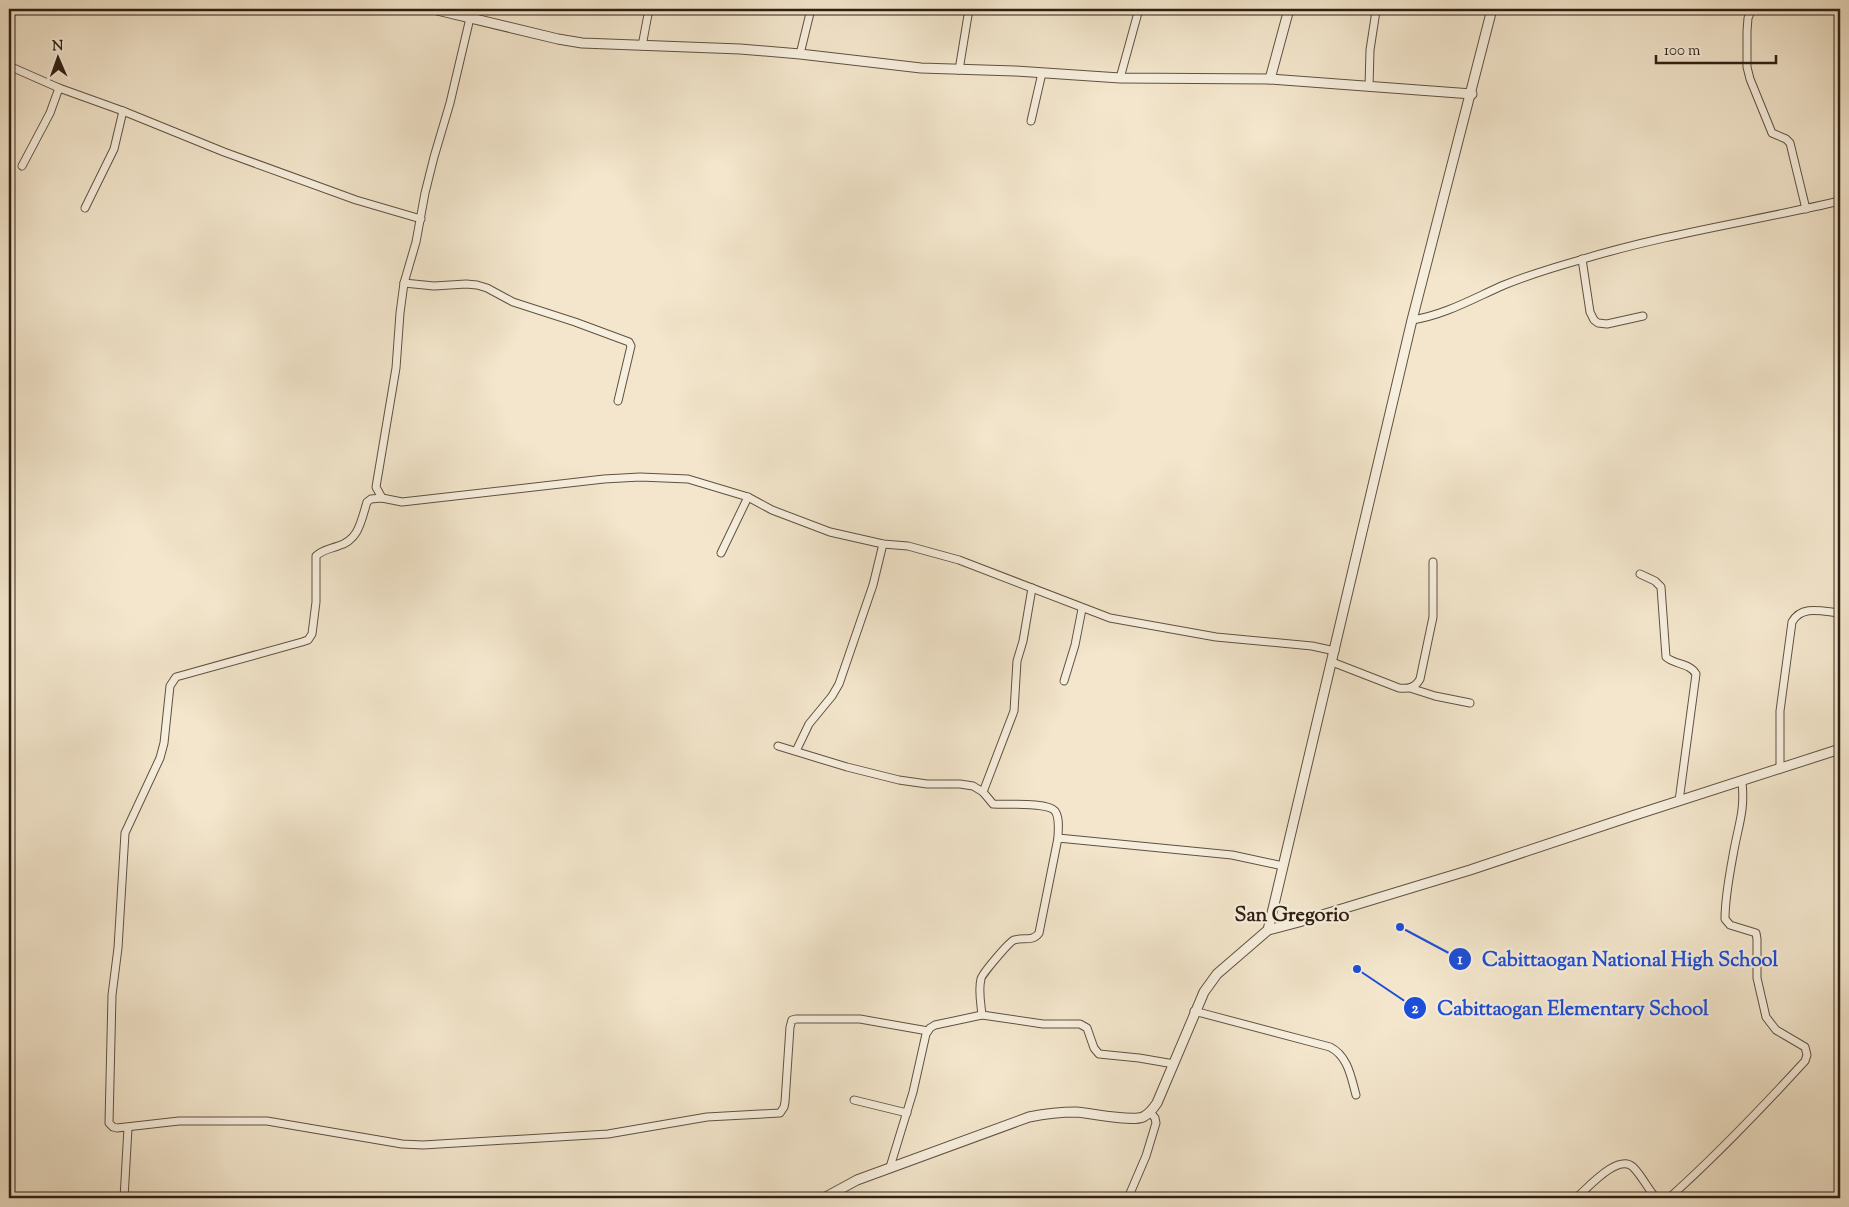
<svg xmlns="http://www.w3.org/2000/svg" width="1849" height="1207" font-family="'Sorts Mill Goudy',serif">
<rect width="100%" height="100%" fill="#f3e6cc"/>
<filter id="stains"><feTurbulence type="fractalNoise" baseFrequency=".004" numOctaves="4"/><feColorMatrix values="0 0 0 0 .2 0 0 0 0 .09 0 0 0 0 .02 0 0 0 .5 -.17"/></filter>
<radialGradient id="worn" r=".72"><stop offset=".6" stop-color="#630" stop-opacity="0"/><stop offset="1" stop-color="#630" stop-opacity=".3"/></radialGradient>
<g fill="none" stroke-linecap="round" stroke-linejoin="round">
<g stroke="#605140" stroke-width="9">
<g id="minor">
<polyline points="1752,9 1748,18 1747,31 1747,67 1750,79 1772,133 1786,139 1790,143 1806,209"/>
<path d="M470,18L450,103L434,157L425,193L416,242L404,283L400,313L396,368L376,487L382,498L371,499L367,502C361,521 359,540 338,546C330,549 322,550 316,556V602L312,634L308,640L302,642L176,677L170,686L164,743L160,758L125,833L118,948L112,995L109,1123L113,1127L117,1128L179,1121H267L402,1144L423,1145L608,1134L707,1117L780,1113L784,1107L785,1102L790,1027L792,1020L796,1019H860L928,1031"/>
<polyline points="642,46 649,9"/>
<polyline points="800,54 811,9"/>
<polyline points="9,66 59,88 123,111 224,152 356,200 421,219"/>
<polyline points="959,70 969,9"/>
<polyline points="1120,78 1139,9"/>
<polyline points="1369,87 1370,50 1376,11"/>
<polyline points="1031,121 1042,73"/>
<polyline points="22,166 50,113 59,88"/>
<polyline points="85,208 114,149 123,111"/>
<polyline points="1582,259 1590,312 1594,320 1598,323 1607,324 1643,316"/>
<polyline points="404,283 434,286 466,284 477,285 487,288 513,302 575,322 629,342 631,346 618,401"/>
<path d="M1412,320C1445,315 1474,298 1504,285C1529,275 1555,267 1580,260C1665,234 1754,221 1840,201"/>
<polyline points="382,498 402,502 604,479 640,477 688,479 748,497 772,510 830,532 883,544 908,546 959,560 1110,618 1216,637 1312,646 1335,651"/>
<polyline points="721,553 748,497"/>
<path d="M1640,574L1655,581L1661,587L1666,657C1675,665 1690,663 1696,674L1679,801"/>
<path d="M1332,662L1399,688C1408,689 1415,688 1420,679L1433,617V562"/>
<polyline points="1064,681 1075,645 1082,609"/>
<polyline points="1410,688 1435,696 1470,703"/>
<path d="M778,746L847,767L899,780L927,784H960L973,786L983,792L993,804C1006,805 1047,802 1055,811C1060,818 1058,830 1058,838"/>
<polyline points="796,751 809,724 832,696 839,684 873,585 883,544"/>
<path d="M1780,769V711L1792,622C1802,604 1824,612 1840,613"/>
<polyline points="983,792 1014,711 1017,661 1023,641 1032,588"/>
<path d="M1194,1011L1330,1047C1348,1056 1351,1077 1356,1095"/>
<path d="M982,1015C981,1004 978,990 981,979C981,975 1009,942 1014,940C1023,937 1033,942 1039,933L1058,838L1232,855L1283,866"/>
<polyline points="854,1100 907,1113"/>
<polyline points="890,1167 913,1092 926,1034 930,1028 935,1025 982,1015 1043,1024 1080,1024 1087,1028 1094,1048 1099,1054 1139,1058 1174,1064"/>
<polyline points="124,1198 128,1128"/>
<polyline points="1128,1198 1146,1156 1156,1123 1155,1118 1150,1112"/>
<path d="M1576,1198C1588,1188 1618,1153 1633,1167C1642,1176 1648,1189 1656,1198"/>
<path d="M1669,1198C1717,1155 1761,1109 1805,1061L1807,1055L1805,1047L1776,1030L1766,1017L1757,978V939L1756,933L1730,925L1725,919C1725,896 1730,872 1734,850C1739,823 1745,810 1742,782"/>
</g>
</g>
<g stroke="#605140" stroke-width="11">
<g id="tertiary">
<polyline points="433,9 558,39 582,43 740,49 800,54 921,68 1015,71 1120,78 1270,79 1472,94"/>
<polyline points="1270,79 1289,9"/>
<polyline points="1268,930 1412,320 1492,9"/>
<path d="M824,1198L857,1180L1029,1117C1044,1114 1060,1112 1076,1112C1091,1113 1130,1122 1143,1117C1149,1114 1153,1109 1157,1103L1204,992L1217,974L1268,930L1299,922L1470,870L1632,816L1840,749"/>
</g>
</g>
<use href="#minor" stroke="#f7efde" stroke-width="7"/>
<use href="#tertiary" stroke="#f7efde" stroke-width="9"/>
</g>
<g text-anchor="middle" stroke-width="4.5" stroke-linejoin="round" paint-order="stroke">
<g font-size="20" font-weight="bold" fill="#2f1f12" stroke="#f7efde">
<text x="1292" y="921">San Gregorio</text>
</g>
</g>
<path fill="none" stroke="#1d4ed8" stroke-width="2" d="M1400 927L1460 959M1357 969L1415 1008"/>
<g fill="#1d4ed8" stroke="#f7efde" stroke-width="2">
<circle cx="1400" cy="927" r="5"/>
<circle cx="1357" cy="969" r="5"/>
<circle cx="1460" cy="959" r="12"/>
<circle cx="1415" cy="1008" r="12"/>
</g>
<g font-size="15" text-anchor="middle" font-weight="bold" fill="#fff">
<text x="1460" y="964">1</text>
<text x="1415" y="1013">2</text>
</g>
<g font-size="20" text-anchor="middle" font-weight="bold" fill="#1d4ed8" stroke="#f7efde" stroke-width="4.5" stroke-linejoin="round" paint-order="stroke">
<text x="1630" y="966">Cabittaogan National High School</text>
<text x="1573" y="1015">Cabittaogan Elementary School</text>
</g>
<rect width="1849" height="1207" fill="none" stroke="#f3e6cc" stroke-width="30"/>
<rect x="10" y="10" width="1829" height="1187" fill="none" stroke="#2f1f12" stroke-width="2.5"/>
<rect x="15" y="15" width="1819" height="1177" fill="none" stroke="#2f1f12"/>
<g transform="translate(58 58) rotate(358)" stroke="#f7efde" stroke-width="4" paint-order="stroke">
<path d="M0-4L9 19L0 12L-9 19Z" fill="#2f1f12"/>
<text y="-8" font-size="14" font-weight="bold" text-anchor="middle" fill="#2f1f12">N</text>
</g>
<path d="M1656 55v8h120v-8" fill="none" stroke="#2f1f12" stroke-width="2.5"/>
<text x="1664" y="55" font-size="15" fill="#2f1f12" stroke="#f7efde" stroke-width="4" paint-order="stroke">100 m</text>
<rect width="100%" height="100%" filter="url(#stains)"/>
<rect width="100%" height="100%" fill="url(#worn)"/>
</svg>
